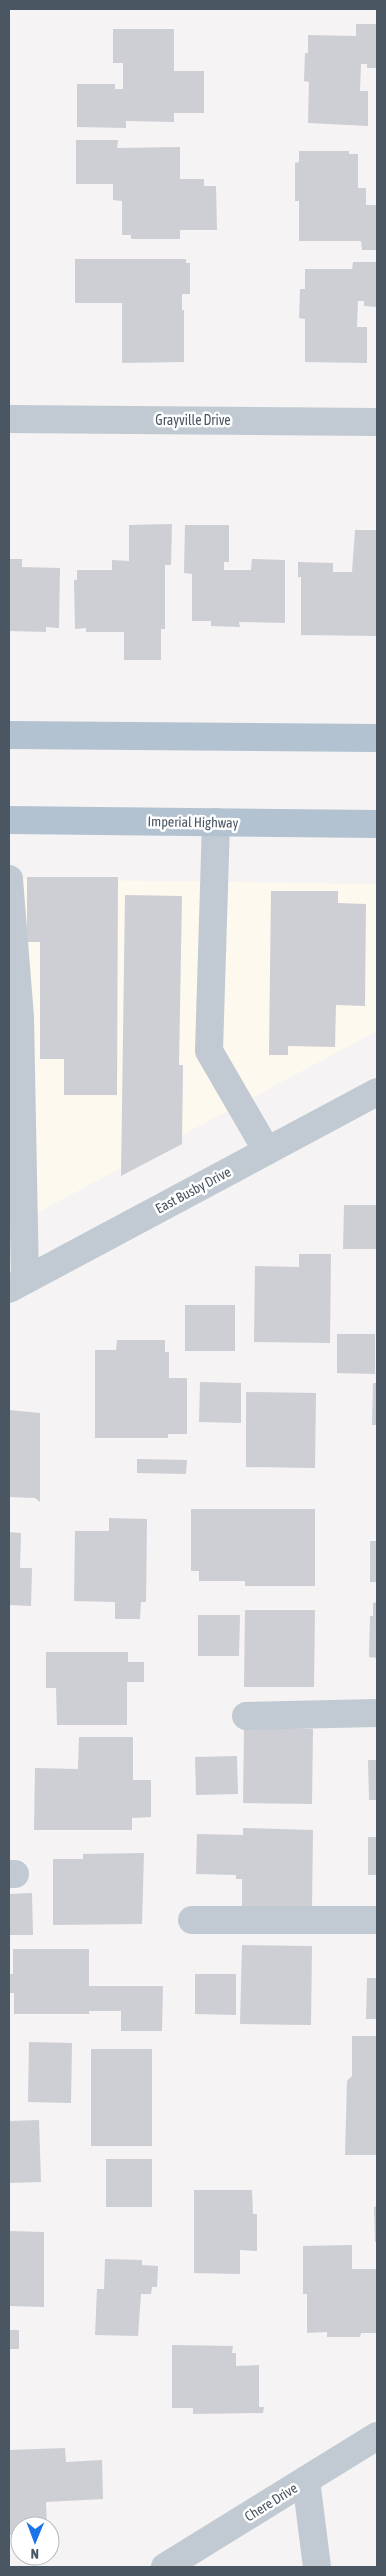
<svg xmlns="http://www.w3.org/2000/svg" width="386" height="2576" font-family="'Asap Condensed',sans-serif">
<rect width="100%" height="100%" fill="#f5f3f3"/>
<polygon fill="#fdf9ef" points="9,879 377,884 377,1031 9,1228"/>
<g fill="#cdcfd5">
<polygon points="356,24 377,24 377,68 367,68 367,64 361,64 360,91 368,91 368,126 308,123 309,82 304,81 305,53 308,53 308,35 356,36"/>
<polygon points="113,29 174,29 174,71 204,71 204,113 174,113 174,122 126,121 126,128 77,127 77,84 115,84 115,89 123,89 123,63 113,63"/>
<polygon points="76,140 118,140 117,148 180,147 180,179 204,179 204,186 216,186 217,230 180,230 180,239 131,239 131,235 122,235 122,201 113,200 113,184 76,184"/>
<polygon points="299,151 349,151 349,154 358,154 358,188 366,188 366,205 377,205 377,250 362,250 361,241 299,241 299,201 295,201 295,163 299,162"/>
<polygon points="75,259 186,259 186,263 190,263 190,294 182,294 182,310 184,310 184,362 122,363 122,303 75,303"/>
<polygon points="353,262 377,262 377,307 364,306 364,301 358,301 357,327 367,327 367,363 305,362 305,319 299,318 300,289 305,289 305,269 352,269"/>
<polygon points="172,524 171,565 165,565 165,629 161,629 161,660 124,660 124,632 86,632 86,628 75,629 74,580 77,580 77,570 112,570 112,560 129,561 129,525"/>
<polygon points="185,525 229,525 229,562 224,562 224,570 251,570 252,559 285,560 285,623 239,622 240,627 211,626 211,621 192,621 192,574 184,573"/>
<polygon points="355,530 377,530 377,636 301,635 301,577 298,577 298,562 333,563 333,572 352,572"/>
<polygon points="9,559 22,559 22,567 60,568 59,628 46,627 46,632 9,631"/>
<polygon points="27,877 118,877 117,1095 64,1095 64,1059 40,1059 40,942 27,942"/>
<polygon points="271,891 338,891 338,903 366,904 365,1006 336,1005 335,1047 288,1046 288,1055 269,1055"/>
<polygon points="125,895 182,896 179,1065 183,1065 182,1144 121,1176"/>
<polygon points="344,1205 377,1205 377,1249 343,1249"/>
<polygon points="299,1254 331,1254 330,1343 254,1342 255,1266 299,1267"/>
<rect x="185" y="1305" width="50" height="46"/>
<polygon points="337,1334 375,1334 375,1374 337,1373"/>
<polygon points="117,1340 165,1340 165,1352 169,1352 169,1378 187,1378 187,1434 168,1434 168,1438 95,1438 95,1350 116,1350"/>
<polygon points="200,1382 241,1383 241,1423 199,1422"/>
<polygon points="373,1383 377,1383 377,1425 372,1425"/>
<polygon points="246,1392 316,1393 315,1468 246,1467"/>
<polygon points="9,1410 40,1413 40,1502 35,1498 9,1497"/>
<polygon points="137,1459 187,1460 186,1474 137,1473"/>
<polygon points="191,1509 315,1509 315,1586 245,1586 245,1581 199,1581 199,1571 191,1571"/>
<polygon points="109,1518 147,1519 146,1602 141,1602 140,1619 115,1619 115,1602 74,1601 75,1531 109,1531"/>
<polygon points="9,1532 21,1533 20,1568 32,1568 31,1606 9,1605"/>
<rect x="370" y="1541" width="7" height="41"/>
<polygon points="377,1602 377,1658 369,1657 370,1616 373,1616 373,1603"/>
<polygon points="245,1610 315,1610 314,1687 244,1687"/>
<polygon points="198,1615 240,1615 239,1656 198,1656"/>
<polygon points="46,1652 128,1652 128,1662 144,1662 144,1682 127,1682 127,1725 57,1725 56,1688 46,1688"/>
<polygon points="244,1727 313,1729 312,1804 243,1803"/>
<polygon points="79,1737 133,1737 133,1780 151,1780 151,1817 132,1818 132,1830 34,1830 35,1768 78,1769"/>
<polygon points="237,1756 238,1794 196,1795 195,1757"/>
<polygon points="368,1760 377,1760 377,1800 369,1800"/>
<polygon points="243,1828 313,1830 312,1907 242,1906 242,1879 236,1879 236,1875 196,1874 197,1834 243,1835"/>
<rect x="368" y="1837" width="9" height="38"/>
<polygon points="144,1853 142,1924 53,1925 53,1859 83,1859 83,1854"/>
<polygon points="32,1893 33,1935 9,1935 9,1894"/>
<polygon points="242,1945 312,1946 311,2025 240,2024"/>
<polygon points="13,1949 89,1949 89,1986 163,1986 162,2031 121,2031 121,2011 89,2011 89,2014 14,2014 14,1993 9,1993 9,1974 13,1974"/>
<polygon points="195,1974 236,1974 236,2015 195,2014"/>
<polygon points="367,1978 377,1978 377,2019 366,2019"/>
<polygon points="352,2036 377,2036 377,2155 345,2155 347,2081 352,2076"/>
<polygon points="29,2042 72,2043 71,2103 28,2102"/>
<rect x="91" y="2049" width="61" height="97"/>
<polygon points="39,2120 41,2182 9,2183 9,2121"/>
<rect x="106" y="2159" width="46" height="48"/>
<polygon points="194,2190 252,2190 253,2214 257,2214 257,2251 240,2250 240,2274 194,2273"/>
<polygon points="377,2206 377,2242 375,2242 374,2207"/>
<polygon points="9,2231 44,2232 44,2307 9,2306"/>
<polygon points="352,2245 352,2269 377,2269 377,2333 361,2333 360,2337 327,2337 327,2332 307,2333 307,2294 303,2294 303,2246"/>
<polygon points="105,2259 142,2260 142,2265 158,2266 157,2287 152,2287 151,2294 141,2294 138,2336 95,2335 97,2289 104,2289"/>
<rect x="9" y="2330" width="10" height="19"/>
<polygon points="172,2345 233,2346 232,2353 236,2353 236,2366 259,2365 259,2407 264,2407 263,2413 193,2414 193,2408 172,2408"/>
<polygon points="65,2448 66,2462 102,2460 103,2499 46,2502 47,2526 20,2526 20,2535 9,2535 9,2450"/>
</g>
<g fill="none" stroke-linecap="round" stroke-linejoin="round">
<g stroke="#c1cad2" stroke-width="28">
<polyline points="9,419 377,422"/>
<polyline points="216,822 209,1051 267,1151"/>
<polyline points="9,879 20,1017 25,1280"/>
<polyline points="9,1289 377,1092"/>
<polyline points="246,1716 377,1713"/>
<polyline points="9,1874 15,1874"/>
<polyline points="192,1920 377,1920"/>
<polyline points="306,2480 317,2567"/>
<polyline points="165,2567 377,2436"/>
</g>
<g stroke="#b3c2d1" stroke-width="28">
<polyline points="9,735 377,738"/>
<polyline points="9,820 377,824"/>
</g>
</g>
<g text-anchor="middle" stroke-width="5" stroke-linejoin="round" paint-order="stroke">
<g font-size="14" fill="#4a5661" stroke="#fff">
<text x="193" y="425">Grayville Drive</text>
<text transform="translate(193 822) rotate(1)" y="5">Imperial Highway</text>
<text transform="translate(193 1190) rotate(-28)" y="5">East Busby Drive</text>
<text transform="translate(271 2502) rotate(-32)" y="5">Chere Drive</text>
</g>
</g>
<rect width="386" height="2576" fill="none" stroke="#4a5661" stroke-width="20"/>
<g transform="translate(35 2541) rotate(181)"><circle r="24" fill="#ffffff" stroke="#b7bbc0"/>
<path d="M0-4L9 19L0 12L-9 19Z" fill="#1a73e8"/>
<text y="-8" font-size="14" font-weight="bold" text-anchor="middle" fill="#4a5661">N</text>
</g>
</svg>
